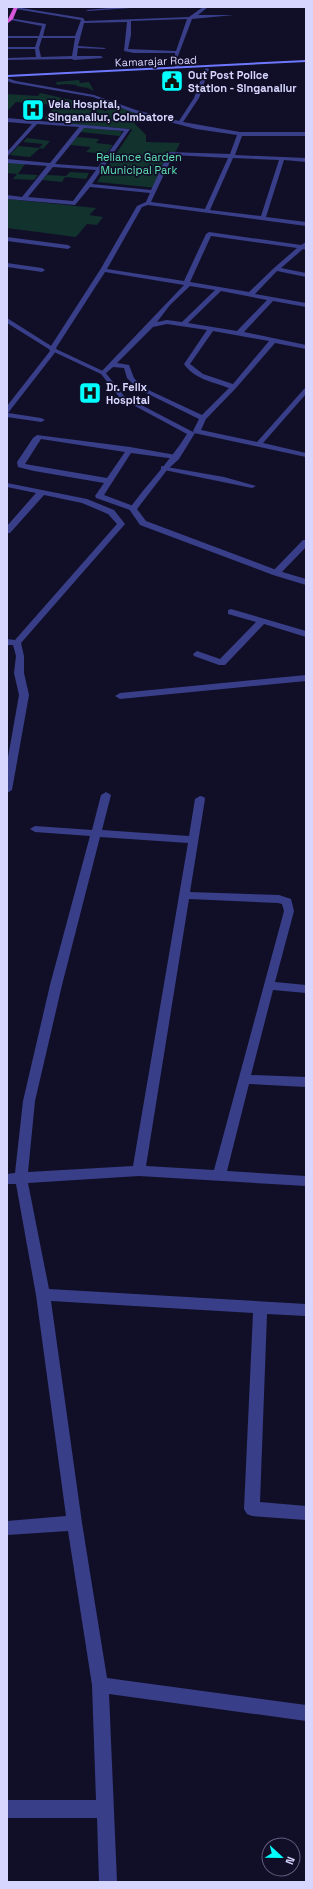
<svg xmlns="http://www.w3.org/2000/svg" width="313" height="1889" font-family="'Space Grotesk',sans-serif">
<rect width="100%" height="100%" fill="#110f28"/>
<g fill="#12322e">
<polygon points="79,80 80,83 89,82 94,91 88,88 76,86 77,85 66,84 57,85 56,82"/>
<polygon points="40,93 85,103 105,111 118,107 140,114 138,118 142,118 142,122 134,123 146,135 146,142 180,143 157,188 97,182 132,130 131,129 64,123 65,121 44,119 56,105 16,102 7,111 7,94 38,96"/>
<polygon points="83,128 122,131 120,136 80,132"/>
<polygon points="77,137 99,139 96,143 113,145 106,154 86,152 91,147 70,145"/>
<polygon points="27,138 50,141 43,149 40,148 30,157 10,155 18,146 39,148 43,144 23,142"/>
<polygon points="7,162 25,164 18,174 38,175 34,180 13,179 17,174 7,173"/>
<polygon points="70,172 89,173 86,179 65,177 62,182 42,180 47,175 66,176"/>
<polygon points="7,199 96,208 89,215 103,217 97,225 87,224 76,237 7,228"/>
</g>
<g fill="none" stroke-linecap="round" stroke-linejoin="round">
<g fill="#393e88" fill-rule="evenodd">
<path d="M15,7L83,18L85,21L189,17L203,7H208L198,15H234L192,19L178,56L179,67L177,68L175,67V53H134L124,51L127,22L84,23L78,46L106,48L104,49L78,48L77,56H101L103,58L74,60L72,59L7,60V58L36,57L35,49H7V47H35L38,38H7V36H39L42,26L11,20L9,18L46,24L43,36H75L81,20L16,9L14,8ZM187,19L176,51L128,49L131,35V21ZM42,38H75L72,56L41,57L39,48Z"/>
<polygon points="120,7 145,7 88,11 86,10"/>
<path d="M207,68L209,69L199,98L183,122L240,132H306V136H242L235,155L306,158V162L284,160L266,217L306,222V226L148,205L142,207L107,269L184,281L206,234L209,232L301,245L306,242V250L303,249L281,268L306,273V277L277,271L255,294L306,303V307L273,301L244,332L306,345V349L275,343L236,388L206,419L201,430L257,442L304,389L306,388V394L263,443L306,453V457L194,433L193,431L199,419L138,389L127,378L124,368L113,367L105,374H101V372L184,285L105,272L56,348L57,350L8,413L41,418L45,420L41,422L7,417V406L50,351L49,349L100,270L137,206L146,202L150,193L90,187L75,205L7,199V195L22,197L47,166L7,163V159L50,163L79,127L37,124L7,157V152L32,124L7,122V118L130,129L92,184L151,190L169,152L230,154L237,135L196,129L132,112L93,97L13,83L7,81V78L16,81L94,95L136,110L179,121L194,98L205,69ZM84,128L124,131L98,167L55,164ZM173,155L228,158L205,209L151,202ZM233,158L279,160L261,216L210,210ZM53,167L96,170L73,201L28,197ZM211,236L297,248L274,268L249,292L190,282ZM190,286L215,290L182,322L167,320L157,322L170,305ZM221,291L267,300L237,331L188,323ZM167,324L207,330L184,364C194,379 213,382 229,388L202,415L142,387L134,378L129,365L117,363L153,327ZM213,331L269,341L233,384L203,374L190,364Z"/>
<polygon points="7,237 68,245 71,247 68,249 7,241"/>
<polygon points="7,263 42,268 45,270 42,272 7,267"/>
<path d="M37,435L130,447L176,455L180,457L176,459L131,453L104,495L136,507L137,509L133,511L96,498L95,496L104,483L34,471L18,467L17,462L33,438ZM41,439L125,452L107,478L25,464Z"/>
<polygon points="161,466 224,477 256,486 252,488 164,470 161,470"/>
<polygon points="7,483 87,499 114,510 125,524 21,643 24,656 24,673 29,695 12,790 7,793 7,763 19,695 14,673 16,656 13,645 7,645 7,639 15,640 117,524 108,514 82,503 44,495 10,533 7,533 7,526 36,493 7,487"/>
<polygon points="303,540 306,540 306,547 279,575 273,575 273,571"/>
<polygon points="231,609 306,631 306,637 264,624 225,665 219,665 194,656 193,654 197,651 220,659 256,622 228,614 228,610"/>
<polygon points="306,675 306,681 120,699 115,696 120,693"/>
<path d="M106,792L111,795L102,830L189,836L195,799L200,796L204,797L205,799L190,892L279,895L291,899L294,911L275,982L306,985V993L273,990L251,1075L306,1077V1087L249,1084L227,1171L306,1176V1186L139,1176L28,1183L49,1289L306,1304V1316L267,1314L260,1502L306,1506V1520L252,1516L247,1514L244,1509L253,1313L51,1301L82,1523L107,1678L306,1705V1721L109,1694L117,1882H99L97,1818H7V1800H96L92,1685L68,1531L7,1535V1521L66,1516L36,1295L16,1184H7V1174L15,1173L23,1101L50,985L90,836L35,832L30,829L35,826L92,830L101,795ZM100,837L188,843L133,1166L28,1172L35,1101L62,985ZM189,899L278,903L282,904L284,911L214,1170L146,1166Z"/>
</g>
<path fill="#393e88" fill-rule="evenodd" d="M7,318L56,349L105,372L124,396L195,433L179,459L167,470L137,509L146,521L279,571L306,579V585L273,575L140,525L129,509C148,483 170,461 187,434L120,398L101,374L52,351L7,323Z"/>
<polygon fill="#6d78ff" fill-rule="evenodd" points="306,60 306,62 7,77 7,75"/>
<polygon fill="#d857da" fill-rule="evenodd" points="14,7 18,7 13,19 7,24 7,21"/>
</g>
<defs>
<g id="civic-square" transform="scale(1.15)"><rect x="-9" y="-9" width="18" height="18" rx="4" fill="#02ffff" stroke="#110f28"/><path d="M-.6-6.5H3V-4.5H.6V-3L4-1V1h2V6H-6V1h2V-1L-.6-3ZM-1.2 2.5V6h2.4V2.5Z" fill="#111"/></g>
<g id="hospital-square" transform="scale(1.15)"><rect x="-9" y="-9" width="18" height="18" rx="4" fill="#02ffff" stroke="#110f28"/><path d="M-5-5h3v3.5h4V-5h3V5h-3V1.5h-4V5h-3Z" fill="#111"/></g>
</defs>
<g fill-rule="evenodd">
<use href="#civic-square" x="172" y="81"/>
<use href="#hospital-square" x="33" y="110"/>
<use href="#hospital-square" x="90" y="393"/>
</g>
<g text-anchor="middle" stroke-width="3.5" stroke-linejoin="round" paint-order="stroke">
<g font-size="11" fill="#d7d6ff" stroke="#110f28">
<text transform="translate(156 61) rotate(-2)" y="4">Kamarajar Road</text>
</g>
<g font-size="11" font-weight="bold" fill="#d7d6ff" stroke="#110f28" text-anchor="start">
<text x="188" y="79">Out Post Police<tspan x="188" dy="13">Station - Singanallur</tspan></text>
<text x="48" y="108">Vela Hospital,<tspan x="48" dy="13">Singanallur, Coimbatore</tspan></text>
<text x="106" y="391">Dr. Felix<tspan x="106" dy="13">Hospital</tspan></text>
</g>
<g font-size="11" fill="#5fe3b4" stroke="#110f28">
<text x="139" y="161">Reliance Garden<tspan x="139" dy="13">Municipal Park</tspan></text>
</g>
</g>
<rect width="313" height="1889" fill="none" stroke="#d7d6ff" stroke-width="16"/>
<g transform="translate(281 1857) rotate(112)"><circle r="19" fill="#110f28" stroke="#605f7e"/>
<path d="M0-3L7 15L0 10L-7 15Z" fill="#02ffff"/>
<text y="-6" font-size="11" font-weight="bold" text-anchor="middle" fill="#d7d6ff">N</text>
</g>
</svg>
